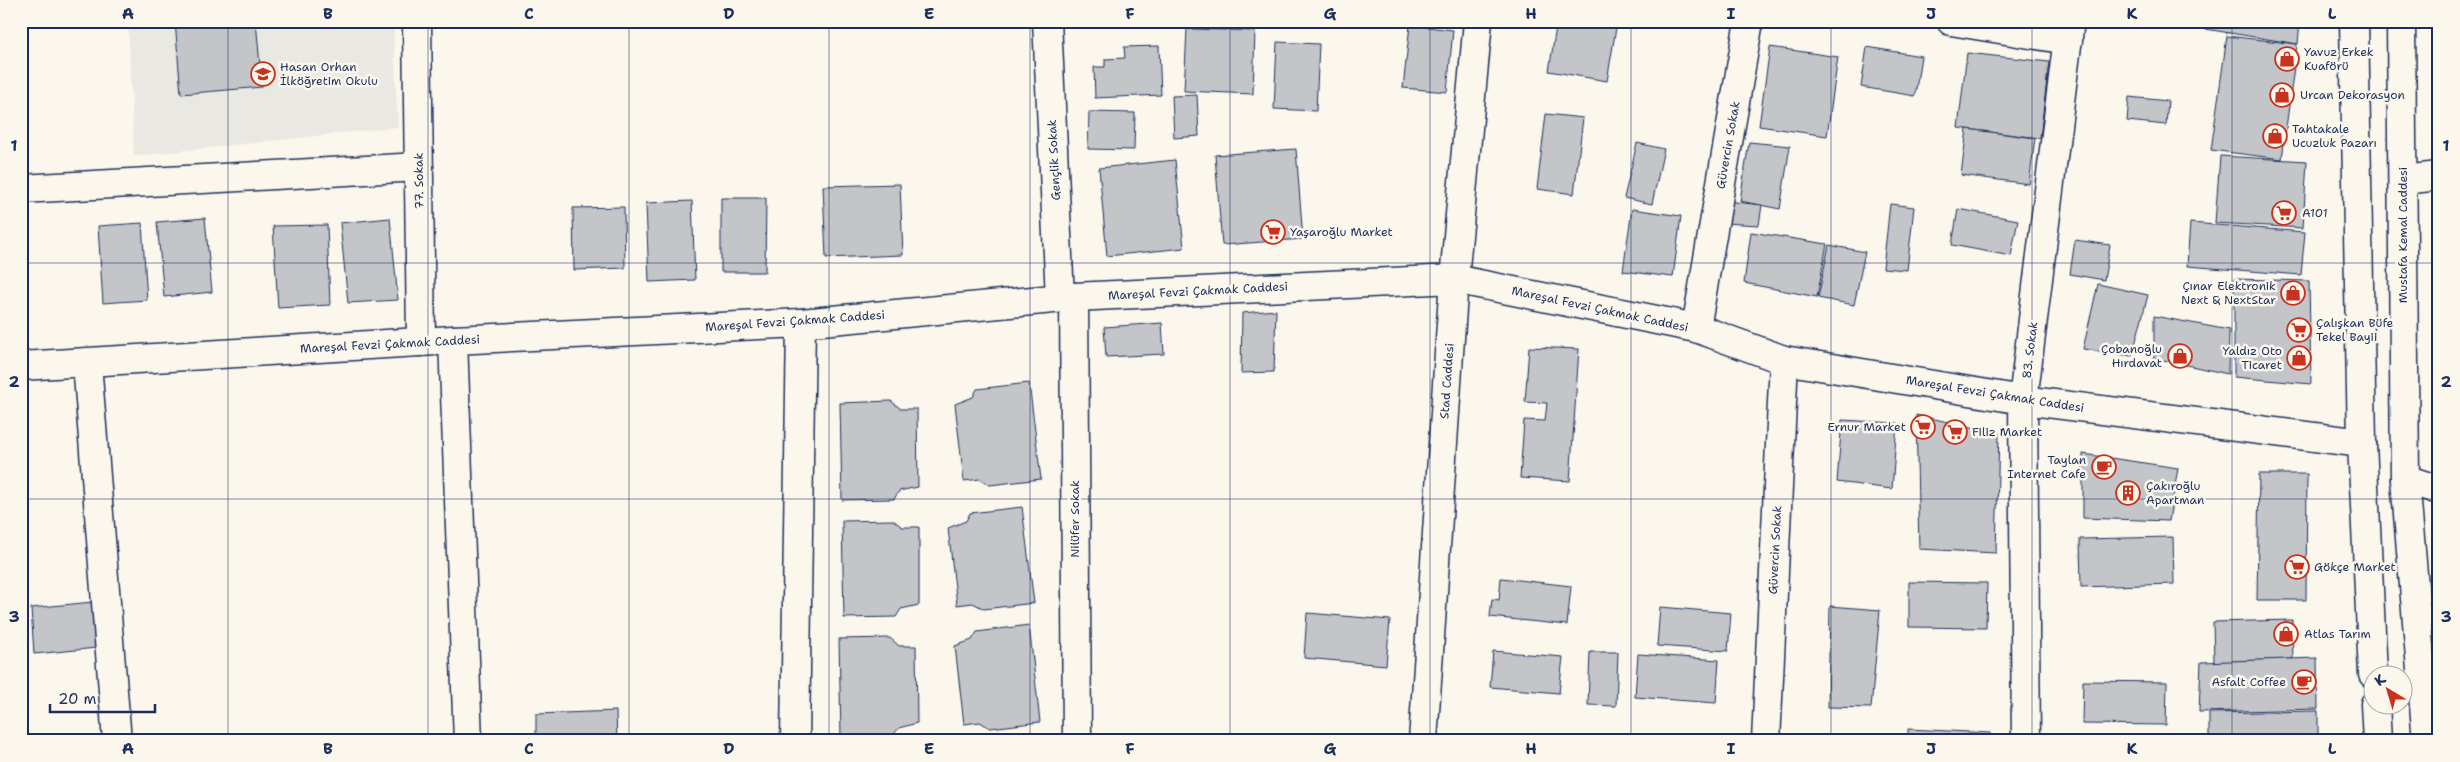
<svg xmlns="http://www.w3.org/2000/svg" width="2460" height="762" font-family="'Shantell Sans',sans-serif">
<rect width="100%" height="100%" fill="#fbf7ec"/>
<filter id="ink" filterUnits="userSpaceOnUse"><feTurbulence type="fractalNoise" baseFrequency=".02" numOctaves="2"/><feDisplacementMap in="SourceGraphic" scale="10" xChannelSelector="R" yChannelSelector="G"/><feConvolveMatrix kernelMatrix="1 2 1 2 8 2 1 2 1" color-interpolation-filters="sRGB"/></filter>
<g filter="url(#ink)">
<polygon fill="#eae8e2" points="128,21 393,21 398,127 134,156"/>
<g fill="#c3c5c9" stroke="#1b2f5e">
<polygon points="175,21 256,21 262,87 181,94"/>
<polygon points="1557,21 1616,28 1607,81 1549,71"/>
<polygon points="2156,21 2300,21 2298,44"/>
<polygon points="1410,25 1453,30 1447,92 1403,88"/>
<polygon points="1187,29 1255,31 1253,94 1184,91"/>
<polygon points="2227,36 2297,44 2282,159 2211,150"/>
<polygon points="1277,42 1319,44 1316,111 1274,109"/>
<polygon points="1159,46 1161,95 1095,98 1094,67 1105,67 1105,59 1125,58 1124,47"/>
<polygon points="1770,47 1838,57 1827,136 1759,126"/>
<polygon points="1867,47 1921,56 1915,96 1861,87"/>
<polygon points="1967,53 2049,62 2040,138 1958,128"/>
<polygon points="1197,95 1199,136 1174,138 1172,96"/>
<polygon points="2129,97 2168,101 2166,125 2127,121"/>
<polygon points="1089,112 1135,113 1134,150 1088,149"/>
<polygon points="1546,114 1583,118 1574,194 1537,189"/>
<polygon points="1967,129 2035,138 2029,184 1961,175"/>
<polygon points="1749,142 1790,146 1780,209 1740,201"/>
<polygon points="1637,143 1664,149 1652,204 1624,198"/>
<polygon points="1296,149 1303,239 1222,245 1215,155"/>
<polygon points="2220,156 2307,161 2303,228 2215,223"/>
<polygon points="1175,160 1184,248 1107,256 1099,168"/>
<polygon points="900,184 903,255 826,258 823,186"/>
<polygon points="721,198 766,198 765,272 721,272"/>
<polygon points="692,201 695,280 649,282 646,203"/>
<polygon points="1726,201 1762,205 1759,225 1724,223"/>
<polygon points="1890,204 1914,207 1907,270 1883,268"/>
<polygon points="624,207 625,268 574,270 573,208"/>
<polygon points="1632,209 1681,216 1673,277 1623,271"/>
<polygon points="1958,209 2018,220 2011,256 1952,245"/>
<polygon points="205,218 212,292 164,297 157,222"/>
<polygon points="390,218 398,300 348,303 340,223"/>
<polygon points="142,223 147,300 103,303 98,226"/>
<polygon points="2190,223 2305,232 2301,275 2187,266"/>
<polygon points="327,225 330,305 278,308 273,226"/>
<polygon points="1751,232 1827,244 1817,297 1744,283"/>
<polygon points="2075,240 2110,245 2104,280 2070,274"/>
<polygon points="1829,245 1865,252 1854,305 1818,298"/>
<polygon points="2234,279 2309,281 2311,384 2234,377"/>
<polygon points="2098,284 2148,295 2132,356 2083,349"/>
<polygon points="1276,310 1274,372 1241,373 1242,313"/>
<polygon points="2154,316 2229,330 2228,374 2154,358"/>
<polygon points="1162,323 1164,354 1106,357 1104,327"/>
<polygon points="1529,347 1579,349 1570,481 1520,478 1524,420 1545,421 1547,403 1525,402"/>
<polygon points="1029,383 1041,479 990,485 980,479 964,481 955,404 973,397 977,389"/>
<polygon points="891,401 901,409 917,409 918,487 899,491 894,499 842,500 840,403"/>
<polygon points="1916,415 1999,433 1996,553 1919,549"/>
<polygon points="1842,420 1897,423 1892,489 1837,482"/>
<polygon points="2083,454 2178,468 2169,521 2083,518"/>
<polygon points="2259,474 2307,474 2306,600 2257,600"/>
<polygon points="1022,507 1034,603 984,609 973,603 957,605 948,528 966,521 970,513"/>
<polygon points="893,520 902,527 919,527 919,605 901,609 896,617 844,618 842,521"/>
<polygon points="2173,537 2174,584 2081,587 2080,539"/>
<polygon points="1501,578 1571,586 1567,625 1490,617 1492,599 1499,600"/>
<polygon points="1909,582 1987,583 1986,628 1909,627"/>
<polygon points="93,602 97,648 34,654 31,608"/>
<polygon points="1830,606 1880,610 1871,708 1828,707"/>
<polygon points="1660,607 1731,613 1728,651 1657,646"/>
<polygon points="1307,613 1390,620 1386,665 1304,658"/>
<polygon points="2292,620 2293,659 2214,662 2213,622"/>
<polygon points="1029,625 1040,722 990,728 980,722 964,724 955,646 972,640 977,632"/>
<polygon points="890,638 899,646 916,646 917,723 899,728 893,735 841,737 839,639"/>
<polygon points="1493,651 1563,657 1559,693 1490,687"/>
<polygon points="1590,652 1618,652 1616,706 1588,705"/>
<polygon points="1638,654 1719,660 1716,703 1635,697"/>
<polygon points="2317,658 2318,709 2199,712 2201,662"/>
<polygon points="2083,681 2167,682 2166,725 2082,724"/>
<polygon points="616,711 617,741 536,741 536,714"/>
<polygon points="2318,711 2318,741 2209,741 2209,713"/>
<polygon points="1908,729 1990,733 1990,741 1908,741"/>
</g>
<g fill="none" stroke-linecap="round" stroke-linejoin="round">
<g stroke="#1b2f5e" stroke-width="31">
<g id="minor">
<polyline points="417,21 421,342"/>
<polyline points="1047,21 1060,298"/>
<polyline points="1951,21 2068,40"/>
<polyline points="2403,180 2439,176"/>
<polyline points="21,189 419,167"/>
<polyline points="1074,297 1077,741"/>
<polyline points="1696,328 1749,21"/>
<polyline points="453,340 468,741"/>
<polyline points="87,363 117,741"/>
<polyline points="2405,479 2439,490"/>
<polyline points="795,741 801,323"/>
<polyline points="1766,741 1784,360"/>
<polyline points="2026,741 2023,400 2070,21"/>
</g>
</g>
<g stroke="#1b2f5e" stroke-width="31">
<g id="tertiary">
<polyline points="21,366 453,340 801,323 1074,297 1454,279 1696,328 1784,360 2023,400 2362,443"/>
<polyline points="1423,741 1454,279 1478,21"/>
</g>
</g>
<g stroke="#1b2f5e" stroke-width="31">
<g id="primary">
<polyline points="2354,21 2362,443 2373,674"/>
<polyline points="2401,21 2405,479 2427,741"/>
<polyline points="2375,704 2377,741"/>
</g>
</g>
<use href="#minor" stroke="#fbf7ec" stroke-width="28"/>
<use href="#tertiary" stroke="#fbf7ec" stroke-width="28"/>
<use href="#primary" stroke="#fbf7ec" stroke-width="28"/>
</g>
</g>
<path fill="none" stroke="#1b2f5e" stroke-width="1" stroke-opacity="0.55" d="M228,21V741M428,21V741M629,21V741M829,21V741M1030,21V741M1230,21V741M1430,21V741M1631,21V741M1831,21V741M2032,21V741M2232,21V741M21,263H2439M21,499H2439"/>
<defs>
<g id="shop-ring" transform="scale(1.25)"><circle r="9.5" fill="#fbf7ec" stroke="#c8321e" stroke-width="1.5"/><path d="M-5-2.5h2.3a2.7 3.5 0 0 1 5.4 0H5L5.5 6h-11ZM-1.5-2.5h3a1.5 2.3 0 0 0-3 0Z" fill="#c8321e"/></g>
<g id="school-ring" transform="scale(1.25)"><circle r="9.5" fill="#fbf7ec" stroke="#c8321e" stroke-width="1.5"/><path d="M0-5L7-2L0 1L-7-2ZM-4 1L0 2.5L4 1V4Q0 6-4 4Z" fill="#c8321e"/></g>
<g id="supermarket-ring" transform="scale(1.25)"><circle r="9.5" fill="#fbf7ec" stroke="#c8321e" stroke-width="1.5"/><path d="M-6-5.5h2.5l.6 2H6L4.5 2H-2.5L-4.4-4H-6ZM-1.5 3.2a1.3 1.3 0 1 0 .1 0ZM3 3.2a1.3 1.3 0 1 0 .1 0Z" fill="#c8321e"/></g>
<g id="cafe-ring" transform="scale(1.25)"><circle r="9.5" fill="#fbf7ec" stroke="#c8321e" stroke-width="1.5"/><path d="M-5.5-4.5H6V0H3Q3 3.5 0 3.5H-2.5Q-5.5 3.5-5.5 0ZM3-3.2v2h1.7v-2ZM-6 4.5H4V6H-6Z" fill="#c8321e"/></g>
<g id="building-ring" transform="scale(1.25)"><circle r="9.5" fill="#fbf7ec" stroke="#c8321e" stroke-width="1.5"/><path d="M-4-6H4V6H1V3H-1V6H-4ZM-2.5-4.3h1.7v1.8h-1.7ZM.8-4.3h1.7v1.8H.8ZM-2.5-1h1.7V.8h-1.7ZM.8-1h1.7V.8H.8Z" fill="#c8321e"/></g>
</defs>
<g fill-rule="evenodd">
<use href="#shop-ring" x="2287" y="59"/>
<use href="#school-ring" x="263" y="74"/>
<use href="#shop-ring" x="2282" y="95"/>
<use href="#shop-ring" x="2275" y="136"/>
<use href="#supermarket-ring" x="2284" y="213"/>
<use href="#supermarket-ring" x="1273" y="232"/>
<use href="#shop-ring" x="2293" y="293"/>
<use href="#supermarket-ring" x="2299" y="330"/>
<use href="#shop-ring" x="2180" y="356"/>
<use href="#shop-ring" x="2299" y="358"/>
<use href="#supermarket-ring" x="1923" y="427"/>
<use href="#supermarket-ring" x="1955" y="432"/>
<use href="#cafe-ring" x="2104" y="467"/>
<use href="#building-ring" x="2128" y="493"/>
<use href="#supermarket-ring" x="2297" y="567"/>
<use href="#shop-ring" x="2286" y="634"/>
<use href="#cafe-ring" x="2304" y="682"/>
</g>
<g text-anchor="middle" stroke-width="5" stroke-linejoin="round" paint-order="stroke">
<g font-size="12" fill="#1b2f5e" stroke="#fbf7ec" text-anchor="start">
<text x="2304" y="56">Yavuz Erkek<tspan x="2304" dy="14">Kuaförü</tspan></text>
<text x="280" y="71">Hasan Orhan<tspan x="280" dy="14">İlköğretim Okulu</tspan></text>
<text x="2300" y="99">Urcan Dekorasyon</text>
<text x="2292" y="133">Tahtakale<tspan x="2292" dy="14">Ucuzluk Pazarı</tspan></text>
<text x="2302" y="217">A101</text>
<text x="1290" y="236">Yaşaroğlu Market</text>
<text x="2276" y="290" text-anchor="end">Çınar Elektronik<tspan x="2276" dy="14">Next &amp; NextStar</tspan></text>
<text x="2316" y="327">Çalışkan Büfe<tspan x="2316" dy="14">Tekel Bayii</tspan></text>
<text x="2162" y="353" text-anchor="end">Çobanoğlu<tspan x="2162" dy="14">Hırdavat</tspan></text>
<text x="2282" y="355" text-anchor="end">Yaldız Oto<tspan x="2282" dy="14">Ticaret</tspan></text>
<text x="1906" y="431" text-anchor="end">Ernur Market</text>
<text x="1972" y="436">Filiz Market</text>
<text x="2086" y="464" text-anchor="end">Taylan<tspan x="2086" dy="14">Internet Cafe</tspan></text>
<text x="2146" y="490">Çakıroğlu<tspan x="2146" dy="14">Apartman</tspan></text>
<text x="2314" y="571">Gökçe Market</text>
<text x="2304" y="638">Atlas Tarım</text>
<text x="2286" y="686" text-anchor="end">Asfalt Coffee</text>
</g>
<g font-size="12" fill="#1b2f5e" stroke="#fbf7ec">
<text transform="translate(1728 145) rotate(-80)" y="4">Güvercin Sokak</text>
<text transform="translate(1054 160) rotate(-93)" y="4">Gençlik Sokak</text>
<text transform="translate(419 181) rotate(-91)" y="4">77. Sokak</text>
<text transform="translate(2403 235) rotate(-90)" y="4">Mustafa Kemal Caddesi</text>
<text transform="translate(1198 291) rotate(-3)" y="4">Mareşal Fevzi Çakmak Caddesi</text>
<text transform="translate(1600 309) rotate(12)" y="4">Mareşal Fevzi Çakmak Caddesi</text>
<text transform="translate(795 321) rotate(-4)" y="4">Mareşal Fevzi Çakmak Caddesi</text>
<text transform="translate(390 344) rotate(-3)" y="4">Mareşal Fevzi Çakmak Caddesi</text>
<text transform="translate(2030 350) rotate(-83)" y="4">83. Sokak</text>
<text transform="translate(1447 381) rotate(-86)" y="4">Stad Caddesi</text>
<text transform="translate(1995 394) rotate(9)" y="4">Mareşal Fevzi Çakmak Caddesi</text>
<text transform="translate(1075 519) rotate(-90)" y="4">Nilüfer Sokak</text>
<text transform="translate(1775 550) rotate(-87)" y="4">Güvercin Sokak</text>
</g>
</g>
<rect width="2460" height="762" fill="none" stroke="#fbf7ec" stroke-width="55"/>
<g transform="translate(2388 690) rotate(322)"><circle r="24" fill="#fbf7ec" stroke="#a1a7b3"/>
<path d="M0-4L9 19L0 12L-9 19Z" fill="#c8321e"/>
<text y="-8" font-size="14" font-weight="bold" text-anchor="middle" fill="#1b2f5e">K</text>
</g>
<path d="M50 704v8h105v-8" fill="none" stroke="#1b2f5e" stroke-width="2.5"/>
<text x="58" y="704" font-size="15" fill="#1b2f5e" stroke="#fbf7ec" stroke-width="4" paint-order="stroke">20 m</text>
<rect x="28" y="28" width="2404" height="706" fill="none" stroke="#1b2f5e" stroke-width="2"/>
<g font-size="16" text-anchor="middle" font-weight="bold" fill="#1b2f5e">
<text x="128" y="19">A</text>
<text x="328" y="19">B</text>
<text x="529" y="19">C</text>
<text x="729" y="19">D</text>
<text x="929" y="19">E</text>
<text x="1130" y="19">F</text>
<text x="1330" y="19">G</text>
<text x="1531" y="19">H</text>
<text x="1731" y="19">I</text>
<text x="1931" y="19">J</text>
<text x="2132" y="19">K</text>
<text x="2332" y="19">L</text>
<text x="14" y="151">1</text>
<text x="2446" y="151">1</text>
<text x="14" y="387">2</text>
<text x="2446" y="387">2</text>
<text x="14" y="622">3</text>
<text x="2446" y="622">3</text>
<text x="128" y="754">A</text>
<text x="328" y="754">B</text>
<text x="529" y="754">C</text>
<text x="729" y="754">D</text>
<text x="929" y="754">E</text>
<text x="1130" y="754">F</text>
<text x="1330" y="754">G</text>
<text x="1531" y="754">H</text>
<text x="1731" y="754">I</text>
<text x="1931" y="754">J</text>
<text x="2132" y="754">K</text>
<text x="2332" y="754">L</text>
</g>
</svg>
